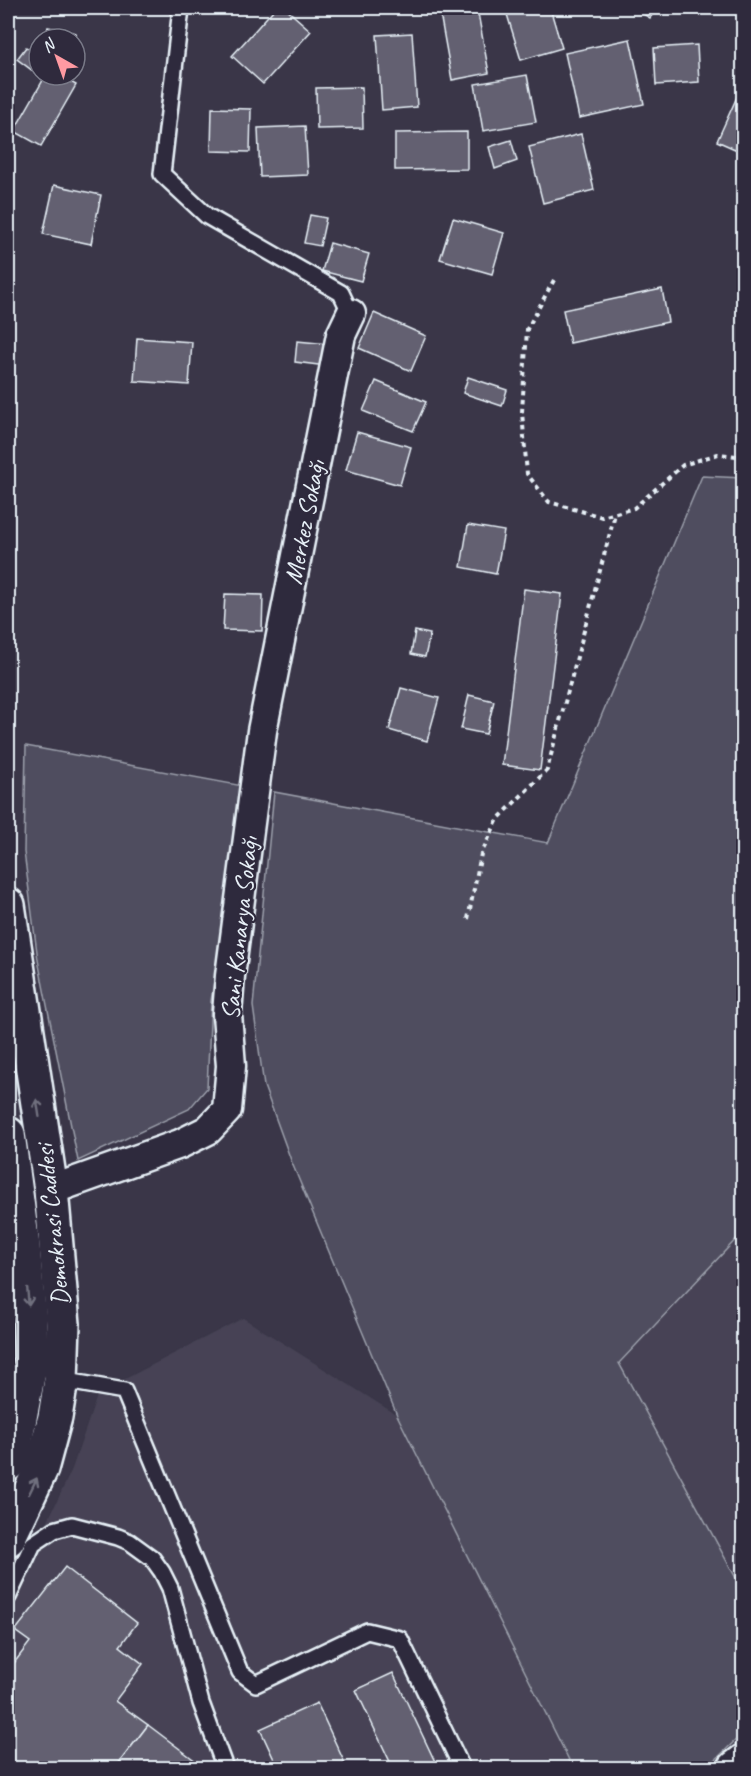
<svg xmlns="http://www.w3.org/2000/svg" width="751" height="1776" font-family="Caveat,sans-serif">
<rect width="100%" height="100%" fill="#3a3648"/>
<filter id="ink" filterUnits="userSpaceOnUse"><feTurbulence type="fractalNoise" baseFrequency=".0167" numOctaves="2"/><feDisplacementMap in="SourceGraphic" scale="12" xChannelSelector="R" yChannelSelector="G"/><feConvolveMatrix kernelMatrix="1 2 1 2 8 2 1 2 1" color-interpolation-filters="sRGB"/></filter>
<g filter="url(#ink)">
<g fill="#464354">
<polygon points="743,1232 743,1591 618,1363"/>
<polygon points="243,1318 397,1415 573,1768 8,1768 8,1606 72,1469 98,1393"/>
</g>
<g fill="#504e5f" stroke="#9ca0ac" stroke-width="1.5">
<polygon points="702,476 743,478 743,1232 619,1363 743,1591 743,1733 707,1768 573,1768 397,1415 292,1163 264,1086 253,1006 274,792 548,843"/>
<polygon points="26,746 243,786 211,1001 207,1088 189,1109 78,1161 38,960 24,852"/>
</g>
<g fill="#636171" stroke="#e8f1f8" stroke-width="1.5">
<polygon points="275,8 285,8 311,31 263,84 232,56"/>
<polygon points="439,8 477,8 489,73 452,80"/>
<polygon points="518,8 550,8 562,48 521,60 506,11"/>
<polygon points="633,8 657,8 650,18"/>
<polygon points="48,27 76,33 75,39 45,39"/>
<polygon points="412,33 417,107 382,110 377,35"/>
<polygon points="630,39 644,104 579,118 565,53"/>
<polygon points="697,45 699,82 656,85 654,48"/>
<polygon points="26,47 39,56 39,75 42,75 41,77 17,59"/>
<polygon points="46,75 58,75 76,85 41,146 14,131"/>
<polygon points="527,75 536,122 483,131 475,84"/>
<polygon points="362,87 363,128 317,129 316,88"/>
<polygon points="737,97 744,99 744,153 717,141"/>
<polygon points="212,108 251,109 250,152 211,151"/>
<polygon points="305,126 308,175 260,177 258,128"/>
<polygon points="467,132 467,169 395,170 395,133"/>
<polygon points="581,134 594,190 543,203 529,147"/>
<polygon points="511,140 517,161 495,169 489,147"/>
<polygon points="54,185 101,195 91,244 43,234"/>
<polygon points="310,215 326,218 320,246 304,243"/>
<polygon points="453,218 504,233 492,274 440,259"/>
<polygon points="330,243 369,254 361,281 322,271"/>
<polygon points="662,289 668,322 570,343 563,310"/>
<polygon points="374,313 426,336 411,371 359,348"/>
<polygon points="137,338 192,342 189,385 134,381"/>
<polygon points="297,341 328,344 326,366 295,362"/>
<polygon points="468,377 507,390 502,406 463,393"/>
<polygon points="376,381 426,402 413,431 363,411"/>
<polygon points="357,432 411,447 400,485 346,470"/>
<polygon points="468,525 504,531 496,574 461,567"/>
<polygon points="524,589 562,594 540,770 502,765"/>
<polygon points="225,594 263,595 262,631 223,630"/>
<polygon points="415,631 430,634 425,657 411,654"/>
<polygon points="401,688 439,698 427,741 389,730"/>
<polygon points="469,695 494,701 486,734 461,729"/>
<polygon points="65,1567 137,1623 120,1646 143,1664 115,1701 148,1725 115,1768 8,1768 8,1671 30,1642 15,1631"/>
<polygon points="393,1673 438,1768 393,1768 356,1690"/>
<polygon points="317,1703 347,1768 278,1768 260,1729"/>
<polygon points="148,1725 205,1768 115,1768"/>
</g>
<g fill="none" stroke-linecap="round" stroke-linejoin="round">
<g stroke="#e8f1f8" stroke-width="20">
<g id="service">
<polyline points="181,8 162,174 207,216 341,293 351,314"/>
<polyline points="61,1380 124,1391 240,1672 256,1684 367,1631 400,1639 462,1768"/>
<polyline points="8,1597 33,1544 54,1530 72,1525 118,1537 130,1542 152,1558 162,1572 170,1588 201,1703 225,1768"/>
</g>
</g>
<g stroke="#e8f1f8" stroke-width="33">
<polyline id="minor" points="51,1190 180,1144 208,1130 227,1110 231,1066 227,1014 230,976 262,731 341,335 351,314"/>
</g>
<g stroke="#e8f1f8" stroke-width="38">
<g id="primary">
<polyline points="8,905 51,1190 63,1324 61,1380 55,1417 41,1469 8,1539"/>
<polyline points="8,1134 23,1246 30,1320 31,1361 13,1453 8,1464"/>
<polyline points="735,1768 744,1761"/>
</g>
</g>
<g stroke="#e8f1f8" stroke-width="4" stroke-dasharray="4.5 4.5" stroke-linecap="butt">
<polyline points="554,280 527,329 522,412 527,474 549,502 602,517 634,508 683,465 718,454 744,457"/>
<polyline points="468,919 481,854 498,819 547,770 615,514"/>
</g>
<use href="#service" stroke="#2f2a3d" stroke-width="15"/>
<use href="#minor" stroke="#2f2a3d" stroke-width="28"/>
<use href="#primary" stroke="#2f2a3d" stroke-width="33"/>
</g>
<defs><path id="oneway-shaft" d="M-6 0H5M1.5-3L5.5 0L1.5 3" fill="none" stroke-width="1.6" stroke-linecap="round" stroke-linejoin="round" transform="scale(1.5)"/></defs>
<g stroke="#70707e">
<use href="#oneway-shaft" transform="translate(38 1108) rotate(-99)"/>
<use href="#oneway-shaft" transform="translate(28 1297) rotate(85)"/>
<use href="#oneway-shaft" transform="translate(33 1486) rotate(-64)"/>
</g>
</g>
<g text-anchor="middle" stroke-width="4.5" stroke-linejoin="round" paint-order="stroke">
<g font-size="26" fill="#e8f1f8" stroke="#2f2a3d">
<text transform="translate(304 522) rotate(-79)" y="9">Merkez Sokağı</text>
<text transform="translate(239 928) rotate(-84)" y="9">Sani Kanarya Sokağı</text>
<text transform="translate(52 1225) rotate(-96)" y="9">Demokrasi Caddesi</text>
</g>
</g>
<rect width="751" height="1776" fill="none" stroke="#2f2a3d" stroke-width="30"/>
<rect x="15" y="15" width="721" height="1746" fill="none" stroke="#e8f1f8" stroke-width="2" filter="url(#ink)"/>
<g transform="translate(57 57) rotate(320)"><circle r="28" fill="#2f2a3d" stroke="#797a88" stroke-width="1.5"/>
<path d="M0-4.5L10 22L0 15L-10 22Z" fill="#ff9aa2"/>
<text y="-9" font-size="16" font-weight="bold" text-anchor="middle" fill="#e8f1f8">N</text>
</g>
</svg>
